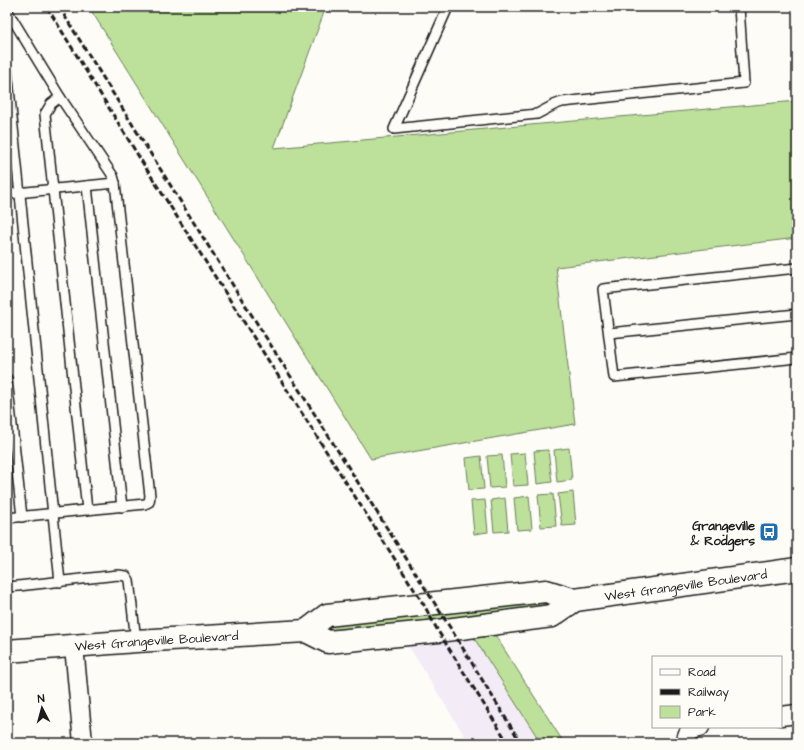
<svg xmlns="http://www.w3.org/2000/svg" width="804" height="750" font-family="'Architects Daughter',sans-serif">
<rect width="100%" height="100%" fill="#fdfcf7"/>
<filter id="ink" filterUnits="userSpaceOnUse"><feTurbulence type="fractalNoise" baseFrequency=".025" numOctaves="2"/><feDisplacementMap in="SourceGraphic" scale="8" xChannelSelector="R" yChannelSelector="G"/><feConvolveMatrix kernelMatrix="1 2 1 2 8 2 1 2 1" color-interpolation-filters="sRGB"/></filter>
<g filter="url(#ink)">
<polygon fill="#f3ebf6" points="467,627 541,743 469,743 401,634"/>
<g fill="#bde19b" stroke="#6c7e5c">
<polygon points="89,7 326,7 274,148 797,101 797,238 556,267 575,424 371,459"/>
<polygon points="569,448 572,480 557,482 554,450"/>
<polygon points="548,450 552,482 537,484 534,451"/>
<polygon points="525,453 528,485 513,486 510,454"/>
<polygon points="502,455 505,487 490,488 487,456"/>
<polygon points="481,456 484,489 469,490 466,458"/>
<polygon points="573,492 576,525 562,526 558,494"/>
<polygon points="553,494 556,526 541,527 538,495"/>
<polygon points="529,496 532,529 517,530 514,498"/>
<polygon points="505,498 508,531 494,532 491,500"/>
<polygon points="485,500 488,532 474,534 471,501"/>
<polygon points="575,600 488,624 564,743 541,743 467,627 438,631 306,631 327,615"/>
</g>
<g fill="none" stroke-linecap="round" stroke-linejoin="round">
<g stroke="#1c1c1c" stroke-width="12">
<g id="service">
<polyline points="448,7 394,129 537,114 554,105 562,102 744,83 739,7"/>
<polyline points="7,10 60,97 113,176 115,183 150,496 149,502 145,504 7,518"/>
<polyline points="7,69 60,582"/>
<polyline points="60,97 51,104 45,114 87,510"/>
<polyline points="87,186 122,507"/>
<polyline points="7,194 115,183"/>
<polyline points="797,268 603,289 614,377 797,358"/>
<polyline points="609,333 797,314"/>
<polyline points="7,379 22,517"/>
<polyline points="7,590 9,587 118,575 126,576 129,580 136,641"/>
</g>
</g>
<g stroke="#1c1c1c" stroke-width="21">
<g id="minor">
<polyline points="74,646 83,743"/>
<polyline points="781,716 797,714"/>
<path d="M686,743C686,732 690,729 700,727"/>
</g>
</g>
<g stroke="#1c1c1c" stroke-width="25">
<g id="secondary">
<path id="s1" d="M306,631L327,615L546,591L575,600L797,569"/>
<path id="s2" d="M7,651L136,641L306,631L328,642L438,631L552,616L575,600"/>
</g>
</g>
<use href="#service" stroke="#fdfcf7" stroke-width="9"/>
<use href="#minor" stroke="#fdfcf7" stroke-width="18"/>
<use href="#secondary" stroke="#fdfcf7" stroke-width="22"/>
<g stroke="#1c1c1c" stroke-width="3" stroke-dasharray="6 3" stroke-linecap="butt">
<polyline points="47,7 144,165 424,605 438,631 508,743"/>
<polyline points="59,7 239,295 451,629 521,743"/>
</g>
</g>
</g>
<defs>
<g id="bus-square" transform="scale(1)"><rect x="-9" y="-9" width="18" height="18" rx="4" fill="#1f6fb2" stroke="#fdfcf7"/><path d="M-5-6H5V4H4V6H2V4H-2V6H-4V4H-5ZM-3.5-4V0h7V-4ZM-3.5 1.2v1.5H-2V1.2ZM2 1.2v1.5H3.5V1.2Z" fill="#fff"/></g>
</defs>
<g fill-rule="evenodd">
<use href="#bus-square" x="769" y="532"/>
</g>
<g text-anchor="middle" stroke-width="3.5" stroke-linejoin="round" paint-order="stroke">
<g font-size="13" font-weight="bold" fill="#1c1c1c" stroke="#fdfcf7" text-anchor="end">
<text x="755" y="530">Grangeville<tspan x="755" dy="15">&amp; Rodgers</tspan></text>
</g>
<g font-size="13" fill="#1c1c1c" stroke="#fdfcf7">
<text dy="5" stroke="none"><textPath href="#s1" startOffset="389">West Grangeville Boulevard</textPath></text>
<text dy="5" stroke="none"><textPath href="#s2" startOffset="150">West Grangeville Boulevard</textPath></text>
</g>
</g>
<rect width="804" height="750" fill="none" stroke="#fdfcf7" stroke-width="24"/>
<rect x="12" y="12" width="780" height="726" fill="none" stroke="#1c1c1c" stroke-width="1.5" filter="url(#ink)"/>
<rect x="652" y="656" width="130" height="72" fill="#fdfcf7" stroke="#a3a29f"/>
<rect x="660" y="669" width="20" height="6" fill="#fdfcf7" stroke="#a3a29f"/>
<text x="688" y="676" font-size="12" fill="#1c1c1c">Road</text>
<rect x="660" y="689" width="20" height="6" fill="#1c1c1c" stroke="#a3a29f"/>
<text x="688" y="696" font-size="12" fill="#1c1c1c">Railway</text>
<rect x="660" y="706" width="20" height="12" fill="#bde19b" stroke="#a3a29f"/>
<text x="688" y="716" font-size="12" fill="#1c1c1c">Park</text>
<g transform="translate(42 708) rotate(354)" stroke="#fdfcf7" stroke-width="3" paint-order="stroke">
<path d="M0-3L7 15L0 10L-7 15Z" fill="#1c1c1c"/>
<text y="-6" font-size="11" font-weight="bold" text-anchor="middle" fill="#1c1c1c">N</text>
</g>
</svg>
